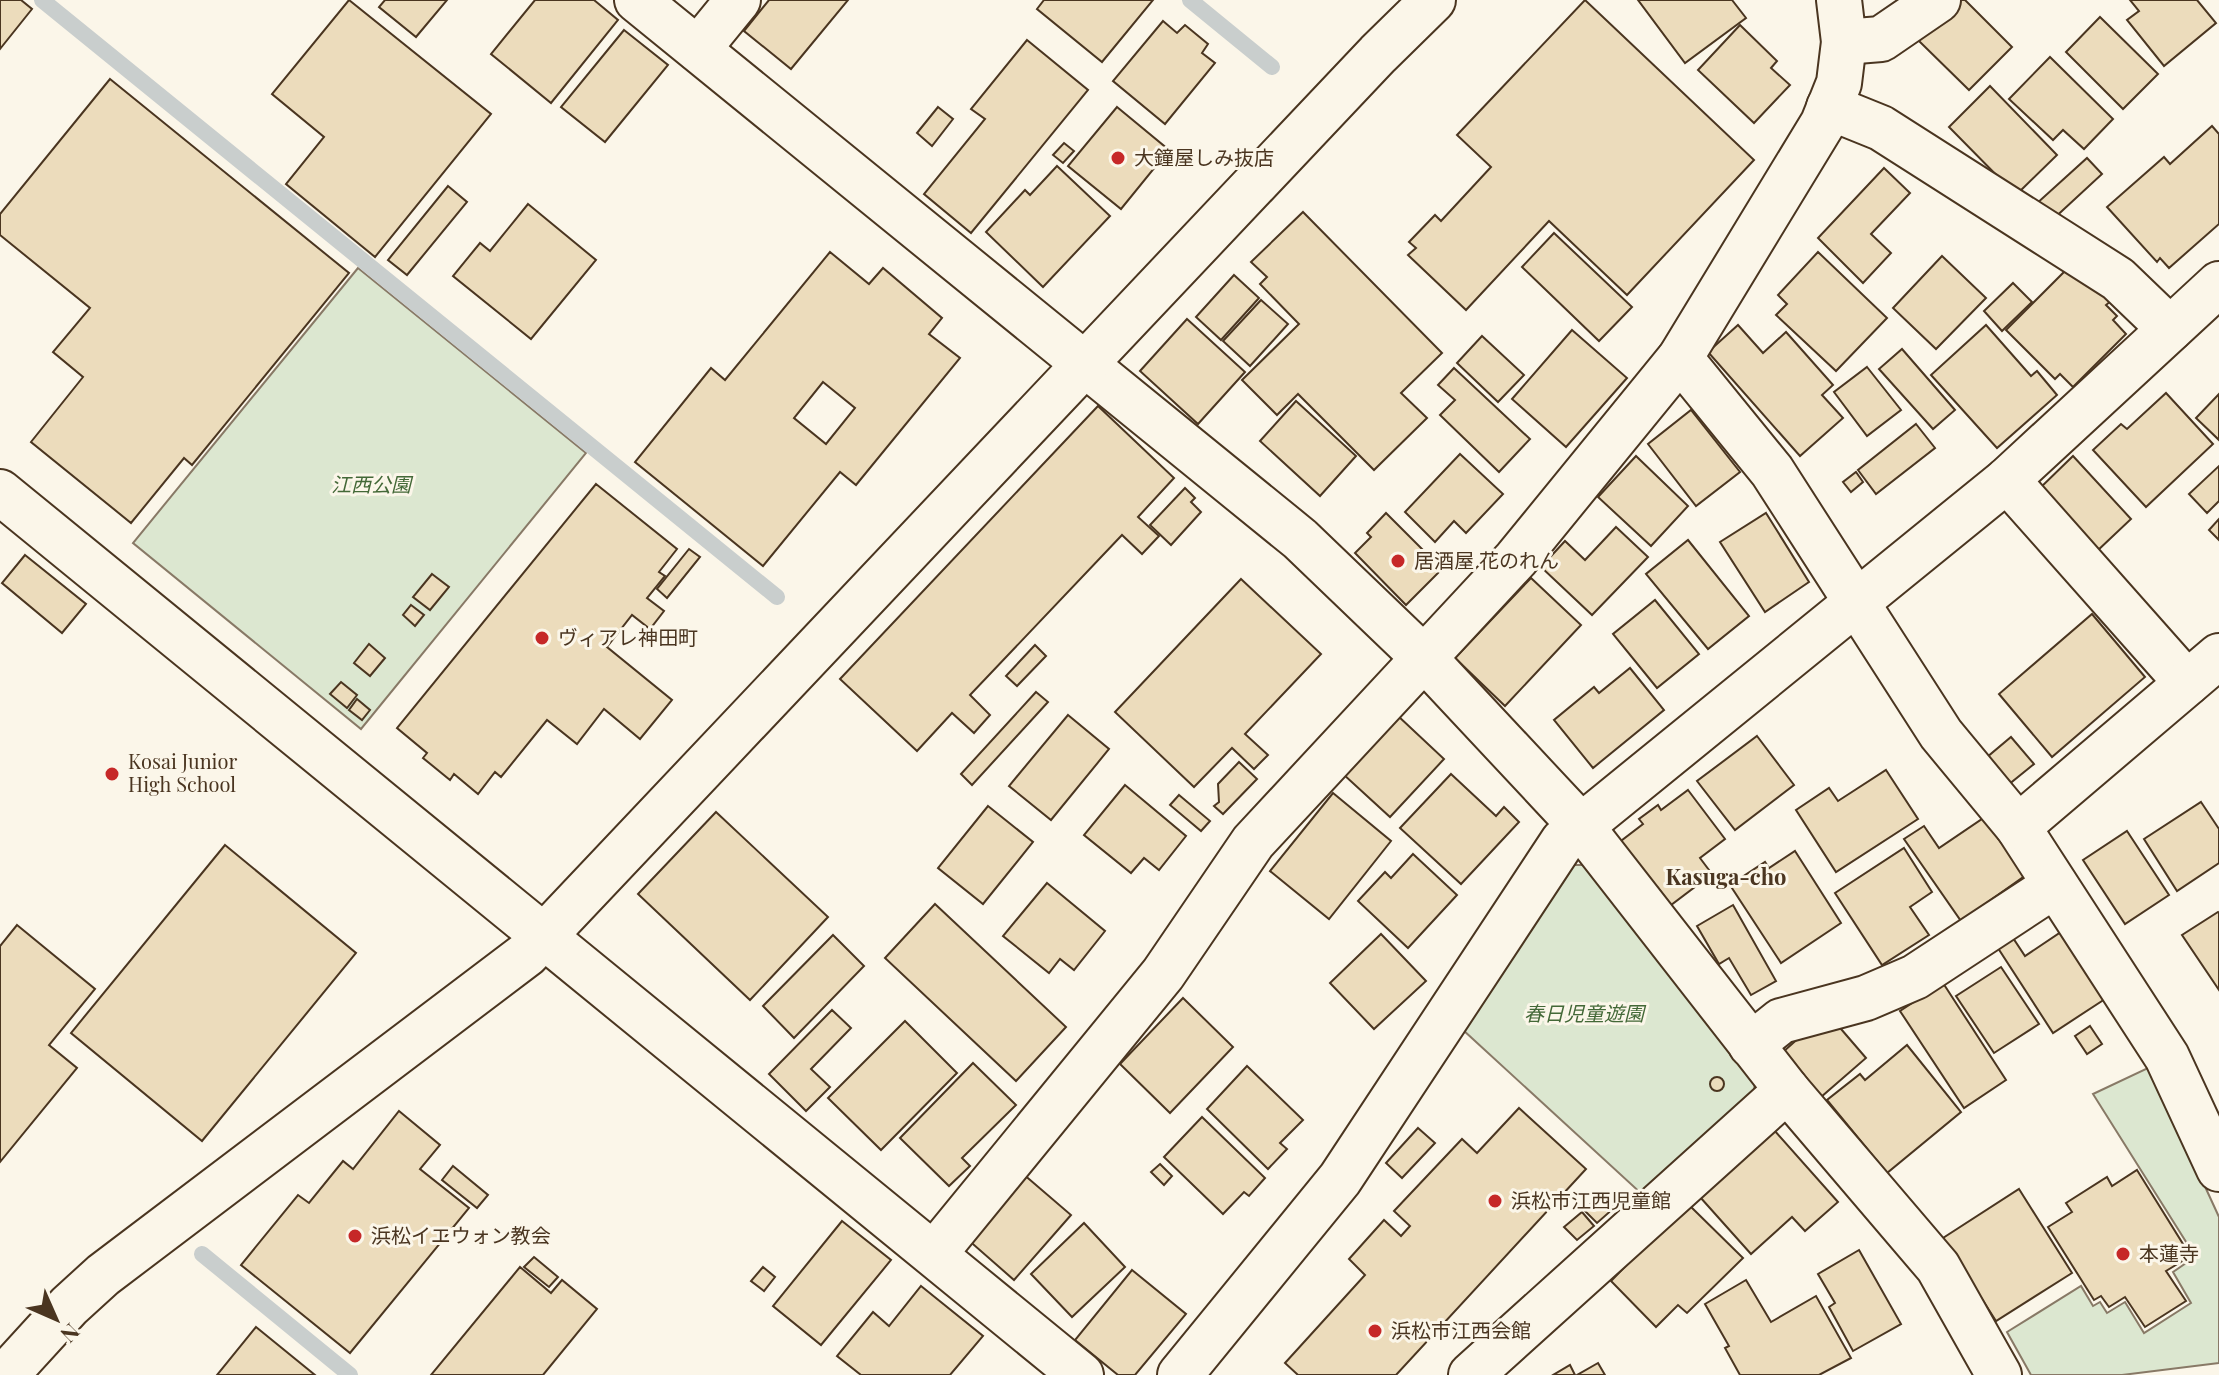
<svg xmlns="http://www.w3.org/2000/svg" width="2219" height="1375" font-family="'Playfair Display','Noto Sans JP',serif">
<rect width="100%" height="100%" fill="#fbf6e9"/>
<g fill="#dce7d0" stroke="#887966" stroke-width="2">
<polygon points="358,268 586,453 361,729 133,543"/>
<polygon points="1571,865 1585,865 1755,1082 1753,1099 1645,1197 1462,1029"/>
<polygon points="2150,1067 2219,1217 2219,1363 2122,1375 2031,1375 2007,1332 2081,1286 2093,1306 2100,1302 2107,1313 2125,1302 2144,1333 2191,1303 2173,1272 2189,1261 2182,1249 2188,1245 2093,1094"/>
</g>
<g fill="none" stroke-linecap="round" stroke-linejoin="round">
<g stroke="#c9cecd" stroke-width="16">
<polyline points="42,0 777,597"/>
<polyline points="1190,0 1272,67"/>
<polyline points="202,1254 350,1375"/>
</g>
</g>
<g fill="#ecdcbc" stroke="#4a3520" stroke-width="2" fill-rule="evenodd">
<polygon points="0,0 21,0 32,9 0,49"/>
<polygon points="349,0 491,114 375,257 286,184 324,137 272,94"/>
<polygon points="385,0 447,0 416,37 379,7"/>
<polygon points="535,0 594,0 618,20 551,103 491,54"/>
<polygon points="769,0 848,0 791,69 744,31"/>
<polygon points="1044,0 1153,0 1102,62 1037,9"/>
<polygon points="1585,0 1754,160 1627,295 1549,221 1466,310 1408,255 1416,248 1409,242 1435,215 1441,221 1491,167 1457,135"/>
<polygon points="1638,0 1732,0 1746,18 1685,63"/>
<polygon points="1961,0 1965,0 2012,47 1969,90 1919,41"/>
<polygon points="2130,0 2197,0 2216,23 2164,66 2127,20 2139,11"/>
<polygon points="2100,17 2158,74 2123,109 2066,52"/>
<polygon points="1163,21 1177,33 1185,25 1208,44 1202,53 1215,63 1165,124 1113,81"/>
<polygon points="1740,25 1777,61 1771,68 1790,85 1754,123 1698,70"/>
<polygon points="624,30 668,65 605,142 561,107"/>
<polygon points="1027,40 1088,90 971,233 924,194 985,119 971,109"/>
<polygon points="2050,57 2113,119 2084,149 2063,130 2053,140 2009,99"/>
<polygon points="110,79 349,273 192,465 184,458 131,523 31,442 83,377 53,352 90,308 0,235 0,214"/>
<polygon points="1990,86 2057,155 2016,195 1949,127"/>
<polygon points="938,107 953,119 932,146 917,133"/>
<polygon points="1117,107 1169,150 1121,209 1068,166"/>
<polygon points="2212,126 2219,134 2219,224 2169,268 2160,258 2157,262 2107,207 2164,157 2170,164"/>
<polygon points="1064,143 1074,151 1063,163 1053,155"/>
<polygon points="2087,158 2102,174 2050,222 2035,205"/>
<polygon points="1057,166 1110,216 1043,287 986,232 1025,190 1030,195"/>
<polygon points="1884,168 1910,193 1871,234 1891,253 1863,283 1818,238"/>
<polygon points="448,186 467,202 407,275 388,260"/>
<polygon points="528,204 596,260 531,339 453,276 480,243 490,251"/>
<polygon points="1303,212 1442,353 1401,393 1427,418 1374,470 1298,394 1277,415 1242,380 1299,324 1260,284 1267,277 1251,262"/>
<polygon points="1554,233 1632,307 1599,341 1522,267"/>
<path d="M830,252L869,284L883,268L942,318L929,334L960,358L856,485L840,472L763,566L635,462L711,368L725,380ZM823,382L855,408L826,444L794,418Z"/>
<polygon points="1818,252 1887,318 1836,371 1776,315 1787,304 1778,295"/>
<polygon points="1942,256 1986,298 1936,349 1893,308"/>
<polygon points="2069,267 2091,288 2095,284 2111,301 2106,305 2117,316 2113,320 2126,334 2073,387 2060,374 2055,379 2006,330"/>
<polygon points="1234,275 1259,298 1221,340 1196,317"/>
<polygon points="2013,283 2032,302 2002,331 1984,311"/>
<polygon points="1261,300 1288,324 1250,366 1223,341"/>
<polygon points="1187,319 1245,372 1198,424 1140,371"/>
<polygon points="1738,325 1763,353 1786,332 1833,385 1822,395 1843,418 1800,456 1708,352"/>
<polygon points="1986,325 2031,376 2037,371 2057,395 1997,448 1931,375"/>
<polygon points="1572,330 1627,378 1566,447 1512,399"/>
<polygon points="1482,336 1524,375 1498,402 1457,363"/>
<polygon points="1902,349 1955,410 1933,429 1879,369"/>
<polygon points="1867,367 1901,410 1867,436 1834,392"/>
<polygon points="1454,368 1530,439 1499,472 1440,415 1455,400 1438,385"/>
<polygon points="2166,393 2213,444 2146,507 2093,450 2121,424 2127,429"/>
<polygon points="2219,394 2219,440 2196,418"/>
<polygon points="1296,401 1356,456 1320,496 1260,441"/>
<polygon points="1098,406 1174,478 1138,517 1159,536 1142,554 1122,535 970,695 990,715 974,733 952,713 917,751 840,679"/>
<polygon points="1691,410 1740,472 1696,506 1648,444"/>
<polygon points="1916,424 1935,448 1876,494 1858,470"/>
<polygon points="1460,454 1503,494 1466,533 1454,521 1435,542 1405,512"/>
<polygon points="1636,456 1688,506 1651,546 1598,497"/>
<polygon points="2073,456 2131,519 2096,552 2038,490"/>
<polygon points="2219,466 2219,501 2207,513 2189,494"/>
<polygon points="1856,472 1863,482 1851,492 1843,482"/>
<polygon points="596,484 677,549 659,572 665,576 647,598 664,611 650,629 632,615 607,647 672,700 640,739 604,709 577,744 547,720 501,777 495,772 478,794 454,774 450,780 423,758 427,753 397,728"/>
<polygon points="1185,488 1195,498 1191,502 1201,512 1171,545 1150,525"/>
<polygon points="1386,513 1442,569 1406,605 1355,553 1371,537 1367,533"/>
<polygon points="1766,513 1809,582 1765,612 1720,542"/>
<polygon points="2219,519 2219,540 2209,530"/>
<polygon points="1616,527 1648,557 1592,615 1541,567 1565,541 1585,560"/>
<polygon points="1688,540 1749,616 1708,649 1646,574"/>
<polygon points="689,549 700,557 667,598 657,589"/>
<polygon points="25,555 86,604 62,633 2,583"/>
<polygon points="432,574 449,587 430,610 413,597"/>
<polygon points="1531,578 1581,625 1505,706 1455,658"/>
<polygon points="1241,579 1321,654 1245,734 1268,755 1254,769 1232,748 1194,787 1115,712"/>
<polygon points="1655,600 1699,654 1657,688 1613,634"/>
<polygon points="411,605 424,615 415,626 403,615"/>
<polygon points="2092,614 2145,677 2052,757 1999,694"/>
<polygon points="369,644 385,658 370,676 354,663"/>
<polygon points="1035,645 1046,656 1017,686 1006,676"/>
<polygon points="1630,668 1664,710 1593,768 1554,720 1594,687 1599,693"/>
<polygon points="341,682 357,695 347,708 330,694"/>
<polygon points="1036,692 1048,702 972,785 961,774"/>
<polygon points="357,699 370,710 362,720 349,710"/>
<polygon points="1068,715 1109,749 1051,820 1009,786"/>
<polygon points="1397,715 1444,759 1390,817 1343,774"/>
<polygon points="1757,736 1794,785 1735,830 1697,781"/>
<polygon points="2011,737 2034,764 2008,785 1986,758"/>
<polygon points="1239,762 1257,779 1223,814 1214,806 1219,802 1218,784"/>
<polygon points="1886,770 1918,819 1836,872 1796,810 1829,788 1838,801"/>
<polygon points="1451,774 1496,816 1504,807 1519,822 1461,884 1400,828"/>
<polygon points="1125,785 1186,836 1159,870 1144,858 1131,873 1084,835"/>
<polygon points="1688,790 1725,839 1700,858 1712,874 1671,905 1658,888 1653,892 1617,844 1643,824 1639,819 1658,805 1661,810"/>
<polygon points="1333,793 1391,841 1329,919 1270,871"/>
<polygon points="1179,795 1210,821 1201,831 1170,805"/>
<polygon points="2201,802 2219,829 2219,863 2177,891 2144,839"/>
<polygon points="988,806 1033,842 983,904 938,868"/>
<polygon points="716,812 828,917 750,1000 638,894"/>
<polygon points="1985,817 2026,875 1961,921 1904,839 1924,826 1939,848"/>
<polygon points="2127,831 2169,895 2125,924 2083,860"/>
<polygon points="225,845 356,953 202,1141 71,1033"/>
<polygon points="1904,848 1932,892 1910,907 1929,935 1882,965 1835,893"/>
<polygon points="1795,851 1841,923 1781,963 1730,885 1765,862 1769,868"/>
<polygon points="1413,854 1457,895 1408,948 1358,901 1385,872 1391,878"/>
<polygon points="1047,883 1105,931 1074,970 1060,959 1049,973 1003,936"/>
<polygon points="935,904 1066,1027 1016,1081 885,958"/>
<polygon points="1733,905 1776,981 1751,995 1729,958 1719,964 1697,926"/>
<polygon points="2218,912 2219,913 2219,990 2182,935"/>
<polygon points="17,925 95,989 49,1045 77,1068 0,1162 0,946"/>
<polygon points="2061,932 2105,999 2053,1033 1996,945 2011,935 2025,956"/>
<polygon points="1381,934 1426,981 1374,1029 1330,983"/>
<polygon points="833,935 864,966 794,1038 763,1006"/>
<polygon points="2001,967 2039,1024 1994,1053 1956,996"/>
<polygon points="1943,983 2006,1080 1964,1108 1900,1011"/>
<polygon points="1183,998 1233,1047 1170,1113 1120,1064"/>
<polygon points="832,1010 851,1028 811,1069 830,1087 806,1111 769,1074"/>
<polygon points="905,1021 957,1073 881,1150 828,1098"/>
<polygon points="1835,1022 1866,1058 1821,1097 1783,1052 1811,1027"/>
<polygon points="2090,1026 2102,1044 2087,1054 2075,1036"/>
<polygon points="1907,1045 1961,1112 1887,1173 1827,1100 1860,1074 1865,1080"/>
<polygon points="973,1063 1016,1105 962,1158 970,1166 949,1186 900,1138"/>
<polygon points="1247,1066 1303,1120 1280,1143 1287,1149 1268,1169 1207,1109"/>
<circle cx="1717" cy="1084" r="7"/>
<polygon points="1519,1108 1586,1169 1396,1375 1298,1375 1285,1363 1365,1275 1349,1259 1384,1220 1401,1236 1410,1226 1394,1211 1462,1139 1477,1153"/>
<polygon points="399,1111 440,1145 420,1169 469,1208 350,1353 241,1265 298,1195 309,1203 343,1161 353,1169"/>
<polygon points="1202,1117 1265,1178 1249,1196 1244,1192 1223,1214 1164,1157"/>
<polygon points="1418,1128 1435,1143 1402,1178 1386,1163"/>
<polygon points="1774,1130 1838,1202 1805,1231 1792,1217 1751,1254 1700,1197"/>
<polygon points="1160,1164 1172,1176 1164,1185 1151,1172"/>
<polygon points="453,1166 488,1195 477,1208 442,1180"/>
<polygon points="2137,1170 2183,1244 2176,1248 2184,1260 2166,1271 2186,1301 2145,1327 2125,1297 2109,1307 2101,1296 2094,1300 2048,1227 2072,1212 2066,1203 2107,1177 2112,1186"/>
<polygon points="1022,1173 1071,1215 1014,1280 966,1238"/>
<polygon points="2019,1189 2072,1273 1996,1321 1943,1238"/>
<polygon points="1602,1194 1614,1208 1597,1223 1584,1210"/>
<polygon points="1687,1203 1743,1258 1687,1313 1678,1305 1656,1327 1611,1281"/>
<polygon points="1582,1212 1594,1226 1577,1240 1564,1227"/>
<polygon points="842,1221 891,1260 821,1345 773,1306"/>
<polygon points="1084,1223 1125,1267 1072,1317 1031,1274"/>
<polygon points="1859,1250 1901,1324 1853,1351 1829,1307 1835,1303 1818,1274"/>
<polygon points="534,1257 558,1277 549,1287 524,1267"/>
<polygon points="520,1267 551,1293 562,1280 597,1309 543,1375 431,1375"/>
<polygon points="763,1267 775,1277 764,1291 751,1281"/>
<polygon points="1132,1270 1186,1314 1135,1375 1118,1375 1075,1340"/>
<polygon points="1746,1280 1771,1322 1816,1296 1851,1358 1819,1375 1740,1375 1725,1348 1729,1346 1705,1304"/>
<polygon points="921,1286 983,1336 950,1375 861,1375 837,1356 873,1312 889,1326"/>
<polygon points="256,1327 315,1375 217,1375"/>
<polygon points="1598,1363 1605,1375 1577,1375"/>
<polygon points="1570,1365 1575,1375 1553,1375"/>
</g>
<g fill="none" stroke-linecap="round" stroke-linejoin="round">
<g stroke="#4a3520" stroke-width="48">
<g id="street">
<polyline points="637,0 1300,539 1424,658 1581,826 1787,1090 1938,1267 1999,1375"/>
<polyline points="1844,42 1881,39 1938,0"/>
<polyline points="698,49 738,0"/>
<polyline points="1829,107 1881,128 2118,279 2170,329"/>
<polyline points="1680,358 1772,471 1941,734 2018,827 2167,1057 2219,1169"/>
<polyline points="2007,480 2187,683"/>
<polyline points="2018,827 2219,656"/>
<polyline points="1751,1045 1781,1021 1866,998 1915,977 2055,885"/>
<polyline points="934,1254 1163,974 1253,842 1516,559 1680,358 1823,123 1839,83 1844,42 1839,0"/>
<polyline points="1180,1375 1340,1179 1563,841 2007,480 2219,284"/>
<polyline points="1471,1375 1787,1090"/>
</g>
</g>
<g stroke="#4a3520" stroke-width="48">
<g id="secondary">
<polyline points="0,492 1081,1375"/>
<polyline points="6,1375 69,1306 103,1275 527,954 1378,54 1433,0"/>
</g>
</g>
<use href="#street" stroke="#fbf6e9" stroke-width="44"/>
<use href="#secondary" stroke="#fbf6e9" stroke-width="44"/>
</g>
<g fill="#c62828" stroke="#fbf6e9" stroke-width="3">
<circle cx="1118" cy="158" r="8"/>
<circle cx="1398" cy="561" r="8"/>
<circle cx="542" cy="638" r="8"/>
<circle cx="112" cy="774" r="8"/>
<circle cx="1495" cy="1201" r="8"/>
<circle cx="355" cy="1236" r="8"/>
<circle cx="2123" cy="1254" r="8"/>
<circle cx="1375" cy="1331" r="8"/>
</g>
<g text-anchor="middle" stroke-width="6" stroke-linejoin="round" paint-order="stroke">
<g font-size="20" fill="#4a3520" stroke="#fbf6e9" text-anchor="start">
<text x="1134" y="165">大鐘屋しみ抜店</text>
<text x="1414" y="568">居酒屋 花のれん</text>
<text x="558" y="645">ヴィアレ神田町</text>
<text x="128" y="769">Kosai Junior<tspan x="128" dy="23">High School</tspan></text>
<text x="1511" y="1208">浜松市江西児童館</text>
<text x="371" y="1243">浜松イエウォン教会</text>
<text x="2139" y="1261">本蓮寺</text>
<text x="1391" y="1338">浜松市江西会館</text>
</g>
<g font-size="20" font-style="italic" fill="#436837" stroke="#fbf6e9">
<text x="371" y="492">江西公園</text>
<text x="1584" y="1021">春日児童遊園</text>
</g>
<g font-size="22" font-weight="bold" fill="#4a3520" stroke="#fbf6e9">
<text x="1726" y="885">Kasuga-cho</text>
</g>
</g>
<g transform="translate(56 1319) rotate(135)" stroke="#fbf6e9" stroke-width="6" paint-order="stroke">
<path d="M0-6L14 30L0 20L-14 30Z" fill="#4a3520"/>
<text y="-12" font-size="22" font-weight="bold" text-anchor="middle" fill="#4a3520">N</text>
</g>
</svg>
